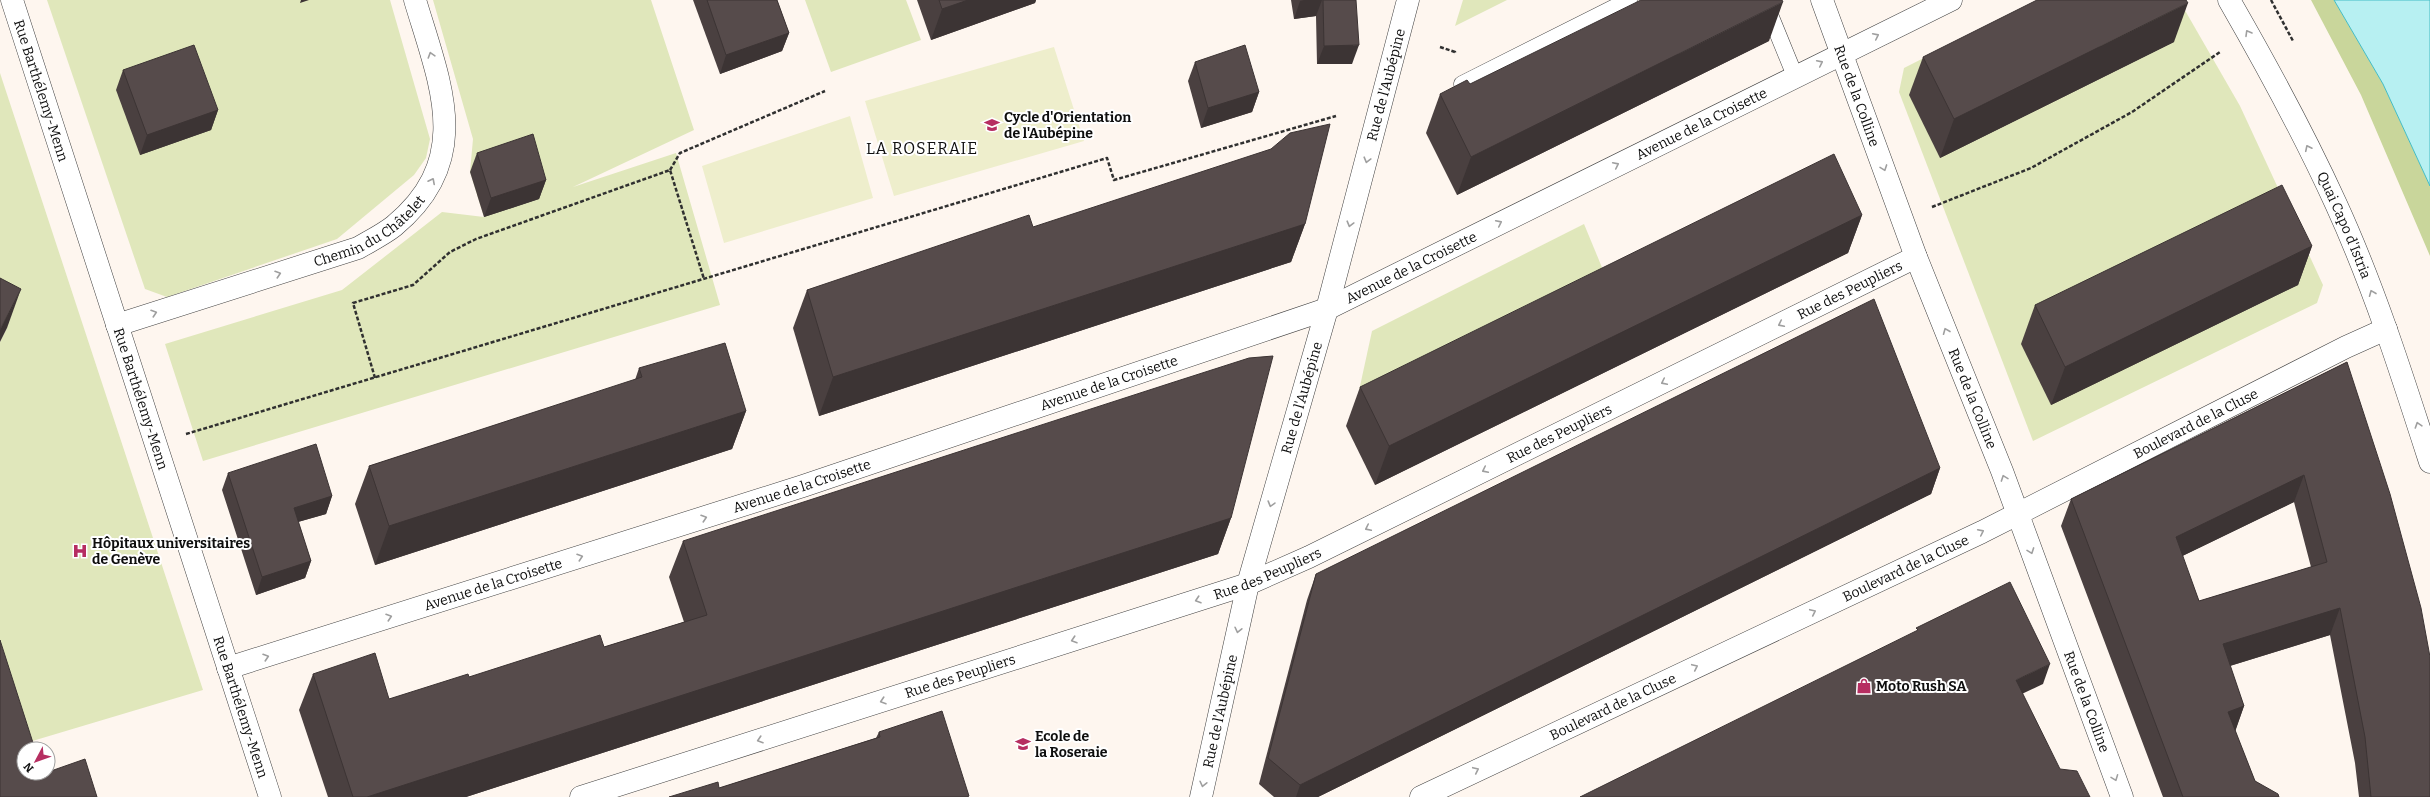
<svg xmlns="http://www.w3.org/2000/svg" width="2430" height="797" font-family="Bitter,serif">
<rect width="100%" height="100%" fill="#fef6ef"/>
<g fill="#e0e7bb">
<polygon points="47,0 390,0 430,139 426,158 414,175 337,239 167,297 145,289"/>
<polygon points="433,0 651,0 694,130 573,187 676,153 720,305 203,461 165,344 342,290 442,212 484,217 470,172 473,139"/>
<polygon points="805,0 906,0 921,40 831,72"/>
<polygon points="1463,0 1507,0 1455,26"/>
<polygon points="2038,0 2179,0 2240,106 2323,285 2317,303 2033,441 1899,92 1904,68"/>
<polygon points="0,73 203,690 9,748 0,721 0,342 7,328 0,324"/>
<polygon points="1584,224 1613,294 1352,423 1372,331"/>
</g>
<polygon fill="#c9d69b" points="2311,0 2334,0 2383,84 2430,186 2430,256 2361,95"/>
<g fill="#eec">
<polygon points="1054,47 1084,141 894,196 865,101"/>
<polygon points="850,116 873,198 724,243 702,166"/>
</g>
<polygon fill="#b7f0f2" stroke="#42bcc5" points="2334,0 2430,0 2430,186 2383,84"/>
<g fill="none" stroke-linecap="round" stroke-linejoin="round">
<g stroke="#414141" stroke-width="17">
<g id="service">
<polyline points="1764,0 1795,76"/>
<polyline points="1462,84 1629,0"/>
</g>
</g>
<g stroke="#414141" stroke-width="23">
<g id="minor">
<path id="s1" d="M12,0L270,797"/>
<path id="s2" d="M1822,0L1916,257L2002,471L2122,797"/>
<path id="s3" d="M117,325L358,248C370,241 384,234 394,226C475,159 440,84 415,0"/>
<path id="s4" d="M228,668L803,486L1327,309L1951,0"/>
<path id="s5" d="M581,797L1248,584L1309,557L1916,257"/>
<path id="s6" d="M1201,797L1248,584L1327,309L1408,0"/>
</g>
</g>
<g stroke="#414141" stroke-width="23">
<g id="tertiary">
<path id="s7" d="M2229,0C2267,66 2304,134 2336,204C2374,287 2402,375 2430,462"/>
<path id="s8" d="M1421,797L1982,532L2346,347L2386,329"/>
</g>
</g>
<g stroke="#303030" stroke-width="2.5" stroke-dasharray="4 2" stroke-linecap="butt">
<polyline points="2271,0 2293,41"/>
<polyline points="1440,47 1455,52 1454,54"/>
<polyline points="670,170 680,153 825,91"/>
<polyline points="1932,207 2031,168 2132,112 2220,52"/>
<polyline points="375,378 353,303 413,285 450,252 476,239 670,170 704,279"/>
<polyline points="186,434 1107,158 1114,180 1336,116"/>
</g>
<use href="#service" stroke="#fff" stroke-width="16"/>
<use href="#minor" stroke="#fff" stroke-width="22"/>
<use href="#tertiary" stroke="#fff" stroke-width="22"/>
</g>
<g fill="#4a4040" fill-rule="evenodd">
<polygon points="693,0 777,0 789,33 782,51 720,74"/>
<polygon points="917,0 1036,0 1035,3 931,40"/>
<polygon points="1291,0 1356,0 1352,64 1317,64 1316,16 1294,19"/>
<polygon points="1769,41 1457,195 1426,133 1440,94 1470,84"/>
<polygon points="2174,42 1940,158 1909,95 1923,57"/>
<polygon points="1195,62 1259,92 1252,112 1201,128 1188,81"/>
<polygon points="123,70 218,110 211,130 140,155 116,90"/>
<polygon points="477,153 546,180 539,199 484,217 470,172"/>
<polygon points="1862,215 1848,253 1375,485 1346,426 1360,387"/>
<polygon points="1305,224 1291,262 819,416 793,328 807,290 1033,227"/>
<polygon points="2312,246 2298,285 2051,405 2021,344 2035,305"/>
<path d="M2347,362L2430,797H2359L2355,763L2330,635L2230,666L2244,706L2235,731L2255,781L2279,797H2163L2061,526L2071,499ZM2294,502L2311,567L2199,601L2182,556Z"/>
<polygon points="639,368 746,411 732,449 375,565 355,504 369,466 635,380"/>
<polygon points="1940,468 1931,494 1318,797 1274,797 1259,784 1307,600 1316,574"/>
<polygon points="228,473 332,496 326,514 298,522 311,561 305,578 256,595 222,490"/>
<polygon points="1231,518 1218,554 466,797 328,797 299,710 313,674 389,699 469,677 604,647 684,622 669,577 683,541"/>
<polygon points="879,732 969,797 719,788 876,738"/>
</g>
<g fill="#3c3434">
<polygon points="301,0 309,0 300,3"/>
<polygon points="968,0 1036,0 1035,3 931,40 942,9"/>
<polygon points="1304,0 1322,0 1316,16 1294,19 1300,1"/>
<polygon points="1783,2 1769,41 1457,195 1471,157"/>
<polygon points="2188,3 2174,42 1940,158 1954,119"/>
<polygon points="789,33 782,51 720,74 726,55"/>
<polygon points="1359,45 1352,64 1317,64 1324,46"/>
<polygon points="1259,92 1252,112 1201,128 1208,108"/>
<polygon points="218,110 211,130 140,155 147,135"/>
<polygon points="546,180 539,199 484,217 491,198"/>
<polygon points="1862,215 1848,253 1375,485 1389,446"/>
<polygon points="1305,224 1291,262 819,416 833,377"/>
<polygon points="2312,246 2298,285 2051,405 2065,367"/>
<polygon points="21,289 7,328 0,342 0,330"/>
<polygon points="746,411 732,449 375,565 389,526"/>
<polygon points="1940,468 1931,494 1318,797 1296,797 1300,785"/>
<polygon points="2304,475 2294,502 2166,564 2176,537"/>
<polygon points="332,496 326,514 287,525 294,508"/>
<polygon points="1231,518 1218,554 466,797 367,797"/>
<polygon points="311,561 305,578 256,595 262,577"/>
<polygon points="2340,608 2330,635 2213,671 2223,644"/>
<polygon points="2050,664 2043,684 2009,700 2016,680"/>
<polygon points="2244,706 2235,732 2228,712"/>
</g>
<g fill="#564b4b" stroke="#3c3434" fill-rule="evenodd">
<polygon points="707,0 777,0 789,33 726,55"/>
<polygon points="939,0 968,0 942,9"/>
<polygon points="1323,0 1356,0 1359,45 1324,46"/>
<polygon points="1641,0 1782,0 1783,2 1471,157 1440,94 1467,80 1470,84"/>
<polygon points="2037,0 2186,0 2188,3 1954,119 1923,57"/>
<polygon points="194,45 218,110 147,135 123,70"/>
<polygon points="1245,45 1259,92 1208,108 1195,62"/>
<polygon points="1330,124 1305,224 833,377 807,290 1029,215 1033,227 1271,149 1290,133"/>
<polygon points="533,134 546,180 491,198 477,153"/>
<polygon points="1834,154 1862,215 1389,446 1360,387"/>
<polygon points="2282,185 2312,246 2065,367 2035,305"/>
<polygon points="0,278 21,289 0,330"/>
<polygon points="1874,299 1940,468 1300,785 1268,758 1316,574"/>
<polygon points="725,343 746,411 389,526 369,466 642,377 639,368"/>
<polygon points="1273,356 1231,518 367,797 353,797 313,674 375,653 389,699 468,674 469,677 600,635 604,647 707,615 683,541 1171,383 1249,358"/>
<path d="M2347,362L2390,494L2421,608L2430,657V797H2371L2365,737L2340,608L2223,644L2244,706L2228,712L2255,781L2278,794L2279,797H2183L2071,499ZM2304,475L2327,562L2199,601L2176,537Z"/>
<polygon points="316,444 332,496 294,508 311,561 262,577 228,473"/>
<polygon points="2010,582 2050,664 2016,680 2060,769 2077,771 2090,797 1580,797 1918,630 1916,628"/>
<polygon points="0,640 35,749 24,749 24,773 42,773 42,774 48,773 48,772 85,759 97,797 0,797"/>
<polygon points="942,711 969,796 967,797 669,797 718,782 719,788 880,737 879,732"/>
</g>
<defs><path id="oneway-chevron" d="M-2-3.5L2.5 0L-2 3.5" fill="none" stroke-width="1.6" stroke-linecap="round" stroke-linejoin="round"/></defs>
<g stroke="#9f9f9f">
<use href="#oneway-chevron" transform="translate(2248 33) rotate(-120)"/>
<use href="#oneway-chevron" transform="translate(1876 36) rotate(-26)"/>
<use href="#oneway-chevron" transform="translate(431 55) rotate(-107)"/>
<use href="#oneway-chevron" transform="translate(1820 63) rotate(-26)"/>
<use href="#oneway-chevron" transform="translate(2308 148) rotate(-116)"/>
<use href="#oneway-chevron" transform="translate(1367 160) rotate(105)"/>
<use href="#oneway-chevron" transform="translate(1616 165) rotate(-26)"/>
<use href="#oneway-chevron" transform="translate(1884 168) rotate(70)"/>
<use href="#oneway-chevron" transform="translate(432 181) rotate(-63)"/>
<use href="#oneway-chevron" transform="translate(1499 223) rotate(-26)"/>
<use href="#oneway-chevron" transform="translate(1350 224) rotate(105)"/>
<use href="#oneway-chevron" transform="translate(278 274) rotate(-18)"/>
<use href="#oneway-chevron" transform="translate(2372 293) rotate(-112)"/>
<use href="#oneway-chevron" transform="translate(154 313) rotate(-18)"/>
<use href="#oneway-chevron" transform="translate(1781 324) rotate(154)"/>
<use href="#oneway-chevron" transform="translate(1946 331) rotate(-112)"/>
<use href="#oneway-chevron" transform="translate(1664 382) rotate(154)"/>
<use href="#oneway-chevron" transform="translate(2418 425) rotate(-108)"/>
<use href="#oneway-chevron" transform="translate(1485 470) rotate(154)"/>
<use href="#oneway-chevron" transform="translate(2004 478) rotate(-110)"/>
<use href="#oneway-chevron" transform="translate(1271 504) rotate(106)"/>
<use href="#oneway-chevron" transform="translate(704 518) rotate(-18)"/>
<use href="#oneway-chevron" transform="translate(1368 528) rotate(154)"/>
<use href="#oneway-chevron" transform="translate(1981 532) rotate(-26)"/>
<use href="#oneway-chevron" transform="translate(2031 551) rotate(70)"/>
<use href="#oneway-chevron" transform="translate(580 557) rotate(-18)"/>
<use href="#oneway-chevron" transform="translate(1198 600) rotate(162)"/>
<use href="#oneway-chevron" transform="translate(1813 612) rotate(-25)"/>
<use href="#oneway-chevron" transform="translate(389 617) rotate(-18)"/>
<use href="#oneway-chevron" transform="translate(1238 630) rotate(103)"/>
<use href="#oneway-chevron" transform="translate(1074 640) rotate(162)"/>
<use href="#oneway-chevron" transform="translate(266 657) rotate(-18)"/>
<use href="#oneway-chevron" transform="translate(1695 667) rotate(-25)"/>
<use href="#oneway-chevron" transform="translate(883 701) rotate(162)"/>
<use href="#oneway-chevron" transform="translate(760 740) rotate(162)"/>
<use href="#oneway-chevron" transform="translate(1476 770) rotate(-25)"/>
<use href="#oneway-chevron" transform="translate(2115 778) rotate(69)"/>
<use href="#oneway-chevron" transform="translate(1203 784) rotate(103)"/>
</g>
<defs>
<g id="school-bare" transform="scale(1.2)"><path d="M0-5L7-2L0 1L-7-2ZM-4 1L0 2.5L4 1V4Q0 6-4 4Z" fill="#b62e61" stroke="#fff" stroke-width="2.5" paint-order="stroke"/></g>
<g id="hospital-bare" transform="scale(1.2)"><path d="M-5-5h3v3.5h4V-5h3V5h-3V1.5h-4V5h-3Z" fill="#b62e61" stroke="#fff" stroke-width="2.5" paint-order="stroke"/></g>
<g id="shop-bare" transform="scale(1.2)"><path d="M-5-2.5h2.3a2.7 3.5 0 0 1 5.4 0H5L5.5 6h-11ZM-1.5-2.5h3a1.5 2.3 0 0 0-3 0Z" fill="#b62e61" stroke="#fff" stroke-width="2.5" paint-order="stroke"/></g>
</defs>
<g fill-rule="evenodd">
<use href="#school-bare" x="992" y="125"/>
<use href="#hospital-bare" x="80" y="551"/>
<use href="#shop-bare" x="1864" y="686"/>
<use href="#school-bare" x="1023" y="744"/>
</g>
<g text-anchor="middle" stroke-width="4" stroke-linejoin="round" paint-order="stroke">
<g font-size="14" fill="#0e0e0e" stroke="#fff">
<text dy="5" stroke="none"><textPath href="#s6" startOffset="736">Rue de l'Aubépine</textPath></text>
<text dy="5" stroke="none"><textPath href="#s1" startOffset="95">Rue Barthélemy-Menn</textPath></text>
<text dy="5" stroke="none"><textPath href="#s2" startOffset="102">Rue de la Colline</textPath></text>
<text dy="5" stroke="none"><textPath href="#s4" startOffset="1574">Avenue de la Croisette</textPath></text>
<text dy="5" stroke="none"><textPath href="#s7" startOffset="253">Quai Capo d'Istria</textPath></text>
<text dy="5" stroke="none"><textPath href="#s3" startOffset="271">Chemin du Châtelet</textPath></text>
<text dy="5" stroke="none"><textPath href="#s4" startOffset="1250">Avenue de la Croisette</textPath></text>
<text dy="5" stroke="none"><textPath href="#s5" startOffset="1370">Rue des Peupliers</textPath></text>
<text dy="5" stroke="none"><textPath href="#s4" startOffset="926">Avenue de la Croisette</textPath></text>
<text dy="5" stroke="none"><textPath href="#s6" startOffset="412">Rue de l'Aubépine</textPath></text>
<text dy="5" stroke="none"><textPath href="#s2" startOffset="426">Rue de la Colline</textPath></text>
<text dy="5" stroke="none"><textPath href="#s1" startOffset="419">Rue Barthélemy-Menn</textPath></text>
<text dy="5" stroke="none"><textPath href="#s8" startOffset="860">Boulevard de la Cluse</textPath></text>
<text dy="5" stroke="none"><textPath href="#s5" startOffset="1046">Rue des Peupliers</textPath></text>
<text dy="5" stroke="none"><textPath href="#s4" startOffset="602">Avenue de la Croisette</textPath></text>
<text dy="5" stroke="none"><textPath href="#s8" startOffset="536">Boulevard de la Cluse</textPath></text>
<text dy="5" stroke="none"><textPath href="#s5" startOffset="722">Rue des Peupliers</textPath></text>
<text dy="5" stroke="none"><textPath href="#s4" startOffset="278">Avenue de la Croisette</textPath></text>
<text dy="5" stroke="none"><textPath href="#s5" startOffset="398">Rue des Peupliers</textPath></text>
<text dy="5" stroke="none"><textPath href="#s2" startOffset="750">Rue de la Colline</textPath></text>
<text dy="5" stroke="none"><textPath href="#s8" startOffset="212">Boulevard de la Cluse</textPath></text>
<text dy="5" stroke="none"><textPath href="#s1" startOffset="743">Rue Barthélemy-Menn</textPath></text>
<text dy="5" stroke="none"><textPath href="#s6" startOffset="88">Rue de l'Aubépine</textPath></text>
</g>
<g font-size="14" font-weight="bold" fill="#0e0e0e" stroke="#fff" text-anchor="start">
<text x="1004" y="122">Cycle d'Orientation<tspan x="1004" dy="16">de l'Aubépine</tspan></text>
<text x="92" y="548">Hôpitaux universitaires<tspan x="92" dy="16">de Genève</tspan></text>
<text x="1876" y="691">Moto Rush SA</text>
<text x="1035" y="741">Ecole de<tspan x="1035" dy="16">la Roseraie</tspan></text>
</g>
<g font-size="16" letter-spacing="1" fill="#0e0e0e" stroke="#fff">
<text x="922" y="154">LA ROSERAIE</text>
</g>
</g>
<g transform="translate(36 761) rotate(229)"><circle r="19" fill="#ffffff" stroke="#9f9f9f"/>
<path d="M0-3L7 15L0 10L-7 15Z" fill="#b62e61"/>
<text y="-6" font-size="11" font-weight="bold" text-anchor="middle" fill="#0e0e0e">N</text>
</g>
</svg>
